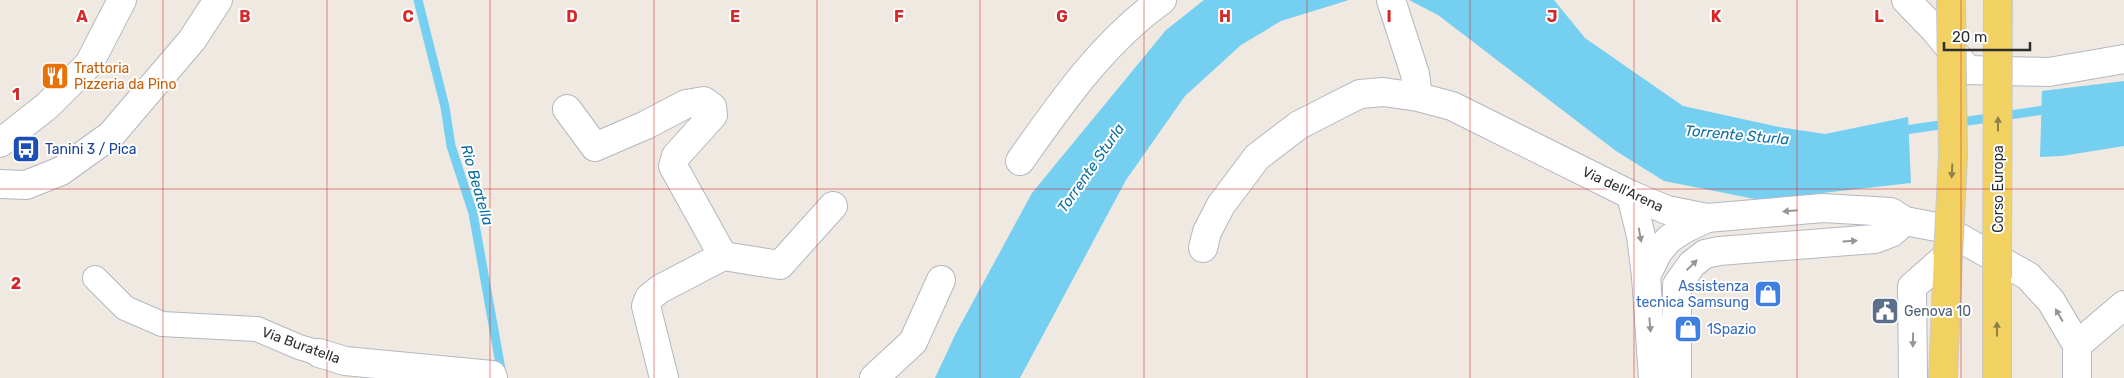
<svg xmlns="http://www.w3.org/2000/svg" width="2124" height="378" font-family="Rubik,sans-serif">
<rect width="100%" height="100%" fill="#efe9e1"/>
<g fill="#75cff0">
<polygon points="1204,0 1349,0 1281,21 1241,45 1185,96 1126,180 1020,378 935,378 956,333 1032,193 1166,30"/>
<polygon points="1409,0 1554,0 1585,38 1683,106 1779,127 1825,134 1908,117 1911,183 1760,200 1664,181 1616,151 1438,15"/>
<polygon points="2124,81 2124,146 2062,156 2040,157 2042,91"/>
</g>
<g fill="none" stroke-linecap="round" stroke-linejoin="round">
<g stroke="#75cff0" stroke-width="9">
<polyline points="418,0 445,107 451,146 473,213 502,375"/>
<polyline points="1898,131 2044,110 2053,110"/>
</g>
<g stroke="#b4b7c1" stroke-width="26">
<polyline id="pedestrian" points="95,278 125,308 162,324 257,329 299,347 319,353"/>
</g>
<g stroke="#b4b7c1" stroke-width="30">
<g id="minor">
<polyline points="1391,0 1415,74 1418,97"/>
<polyline points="1906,0 1935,30 1968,70 2049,72 2124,59"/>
<polyline points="567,109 595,147 646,125 686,104 704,101 712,107 713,115 676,156 673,166 723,256"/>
<path d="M1020,161C1061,103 1103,42 1162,0"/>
<polyline points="0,184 26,185 61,171 111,135 192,40 218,0"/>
<polyline points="1631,195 1641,236 1646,276"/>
<polyline points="1203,248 1207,232 1221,205 1257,157 1299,125 1346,101 1360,94 1383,92 1418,97 1452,106 1631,195 1667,210 1707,218 1823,208 1891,212 1905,221 1942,228 2028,276 2051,301 2077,345"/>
<polyline points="319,353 345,361 492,375 493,378"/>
<polyline points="664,378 646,306 649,298 660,289 723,256 780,265 833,206"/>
<polyline points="874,378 913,342 941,280"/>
<polyline points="1653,378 1646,276 1658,252 1669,239 1684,229 1707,218"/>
<polyline points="1677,378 1677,285 1692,264 1705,254 1719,251 1875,239 1891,233 1905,221"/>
<polyline points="1913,378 1912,287 1948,255"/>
<polyline points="2077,378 2077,345 2124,305"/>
</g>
</g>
<g stroke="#b4b7c1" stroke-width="30">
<polyline id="secondary" points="0,143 47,106 89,64 122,0"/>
</g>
<g stroke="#c9c9c9" stroke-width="30">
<g id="primary">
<polyline points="1943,378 1948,255"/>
<polyline points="1997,378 1997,278"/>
</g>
</g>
<use href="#pedestrian" stroke="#fff" stroke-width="24"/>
<use href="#minor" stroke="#fff" stroke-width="28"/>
<use href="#secondary" stroke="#fff" stroke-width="28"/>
<use href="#primary" stroke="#f2d163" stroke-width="28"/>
<g stroke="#c9c9c9" stroke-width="30" stroke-linecap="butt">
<g id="primary-bridge">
<polyline points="1948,255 1953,157 1951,0"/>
<polyline points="1997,278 1998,0"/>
</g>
</g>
<use href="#primary-bridge" stroke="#f2d163" stroke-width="28"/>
</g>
<defs><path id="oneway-solid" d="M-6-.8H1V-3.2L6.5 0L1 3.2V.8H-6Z" transform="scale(1.25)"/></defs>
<g fill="#908048">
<use href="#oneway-solid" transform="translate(1998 124) rotate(-90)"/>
<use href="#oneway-solid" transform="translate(1952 171) rotate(93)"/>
<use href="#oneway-solid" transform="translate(1997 329) rotate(-90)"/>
</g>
<g fill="#969696">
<use href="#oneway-solid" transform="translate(1790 211) rotate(175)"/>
<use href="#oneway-solid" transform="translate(1640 235) rotate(80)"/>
<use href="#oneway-solid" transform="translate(1850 241) rotate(-4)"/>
<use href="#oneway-solid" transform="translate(1692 265) rotate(-44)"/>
<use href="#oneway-solid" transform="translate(2059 315) rotate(-120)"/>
<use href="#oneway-solid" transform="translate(1650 325) rotate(85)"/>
<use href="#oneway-solid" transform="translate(1913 340) rotate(91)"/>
</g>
<path fill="none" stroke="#d62828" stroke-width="1" stroke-opacity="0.55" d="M163,0V378M327,0V378M490,0V378M654,0V378M817,0V378M980,0V378M1144,0V378M1307,0V378M1470,0V378M1634,0V378M1797,0V378M1961,0V378M0,189H2124"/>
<defs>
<g id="restaurant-square" transform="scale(1.4375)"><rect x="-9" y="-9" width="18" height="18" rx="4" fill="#e8710a" stroke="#fff"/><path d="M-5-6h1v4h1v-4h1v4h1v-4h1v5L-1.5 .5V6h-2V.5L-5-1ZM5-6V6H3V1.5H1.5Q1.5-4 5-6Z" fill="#fff"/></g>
<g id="bus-square" transform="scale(1.4375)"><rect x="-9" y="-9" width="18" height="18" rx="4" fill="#1a4fb4" stroke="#fff"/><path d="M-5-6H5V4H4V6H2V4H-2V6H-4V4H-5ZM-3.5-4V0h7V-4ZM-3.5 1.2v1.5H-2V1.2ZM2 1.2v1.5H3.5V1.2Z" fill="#fff"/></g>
<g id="shop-square" transform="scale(1.4375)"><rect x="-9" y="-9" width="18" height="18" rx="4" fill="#3f7fe0" stroke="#fff"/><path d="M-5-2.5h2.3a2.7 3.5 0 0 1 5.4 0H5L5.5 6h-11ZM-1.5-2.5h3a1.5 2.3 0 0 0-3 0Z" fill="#fff"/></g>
<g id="civic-square" transform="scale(1.4375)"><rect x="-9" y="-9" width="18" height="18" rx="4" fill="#5c6f8a" stroke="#fff"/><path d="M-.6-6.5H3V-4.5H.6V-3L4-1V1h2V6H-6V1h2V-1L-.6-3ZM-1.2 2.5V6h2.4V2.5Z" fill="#fff"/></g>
</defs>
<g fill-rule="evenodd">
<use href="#restaurant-square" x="55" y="76"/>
<use href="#bus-square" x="26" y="149"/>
<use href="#shop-square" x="1768" y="294"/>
<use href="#civic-square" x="1885" y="311"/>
<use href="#shop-square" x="1688" y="329"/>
</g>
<g text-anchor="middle" stroke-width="4" stroke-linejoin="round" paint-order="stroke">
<g font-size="14" fill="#c56008" stroke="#fff" text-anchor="start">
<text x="74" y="73">Trattoria<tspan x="74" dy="16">Pizzeria da Pino</tspan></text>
</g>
<g font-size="14" fill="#164399" stroke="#fff" text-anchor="start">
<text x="45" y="154">Tanini 3 / Pica</text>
</g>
<g font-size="14" fill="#2e2e2e" stroke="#fff">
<text transform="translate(1623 189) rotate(25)" y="5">Via dell'Arena</text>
<text transform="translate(1998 189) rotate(-90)" y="5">Corso Europa</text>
<text transform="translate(301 345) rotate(20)" y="5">Via Buratella</text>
</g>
<g font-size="14" fill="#366cbe" stroke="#fff" text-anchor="end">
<text x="1749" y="291">Assistenza<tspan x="1749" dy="16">tecnica Samsung</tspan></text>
<text x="1707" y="334" text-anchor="start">1Spazio</text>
</g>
<g font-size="14" fill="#4e5e75" stroke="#fff" text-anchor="start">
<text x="1904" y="316">Genova 10</text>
</g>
<g font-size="15" font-style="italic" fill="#0d6fa3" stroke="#fff">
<text transform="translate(1737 135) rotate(5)" y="5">Torrente Sturla</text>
<text transform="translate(1091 168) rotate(-55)" y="5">Torrente Sturla</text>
<text transform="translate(477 185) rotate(74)" y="5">Rio Beatella</text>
</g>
</g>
<g font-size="16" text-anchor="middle" font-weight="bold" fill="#d62828" stroke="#fff" stroke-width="4" stroke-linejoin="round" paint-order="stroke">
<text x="82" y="22">A</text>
<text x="245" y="22">B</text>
<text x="408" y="22">C</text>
<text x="572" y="22">D</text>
<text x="735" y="22">E</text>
<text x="899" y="22">F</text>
<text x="1062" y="22">G</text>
<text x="1225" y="22">H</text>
<text x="1389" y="22">I</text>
<text x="1552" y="22">J</text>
<text x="1716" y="22">K</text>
<text x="1879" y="22">L</text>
<text x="16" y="100">1</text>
<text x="16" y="289">2</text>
</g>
<path d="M1944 42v8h86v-8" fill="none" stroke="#2e2e2e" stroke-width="2.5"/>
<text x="1952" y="42" font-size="15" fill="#2e2e2e" stroke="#ffffff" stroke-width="4" paint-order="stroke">20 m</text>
</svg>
